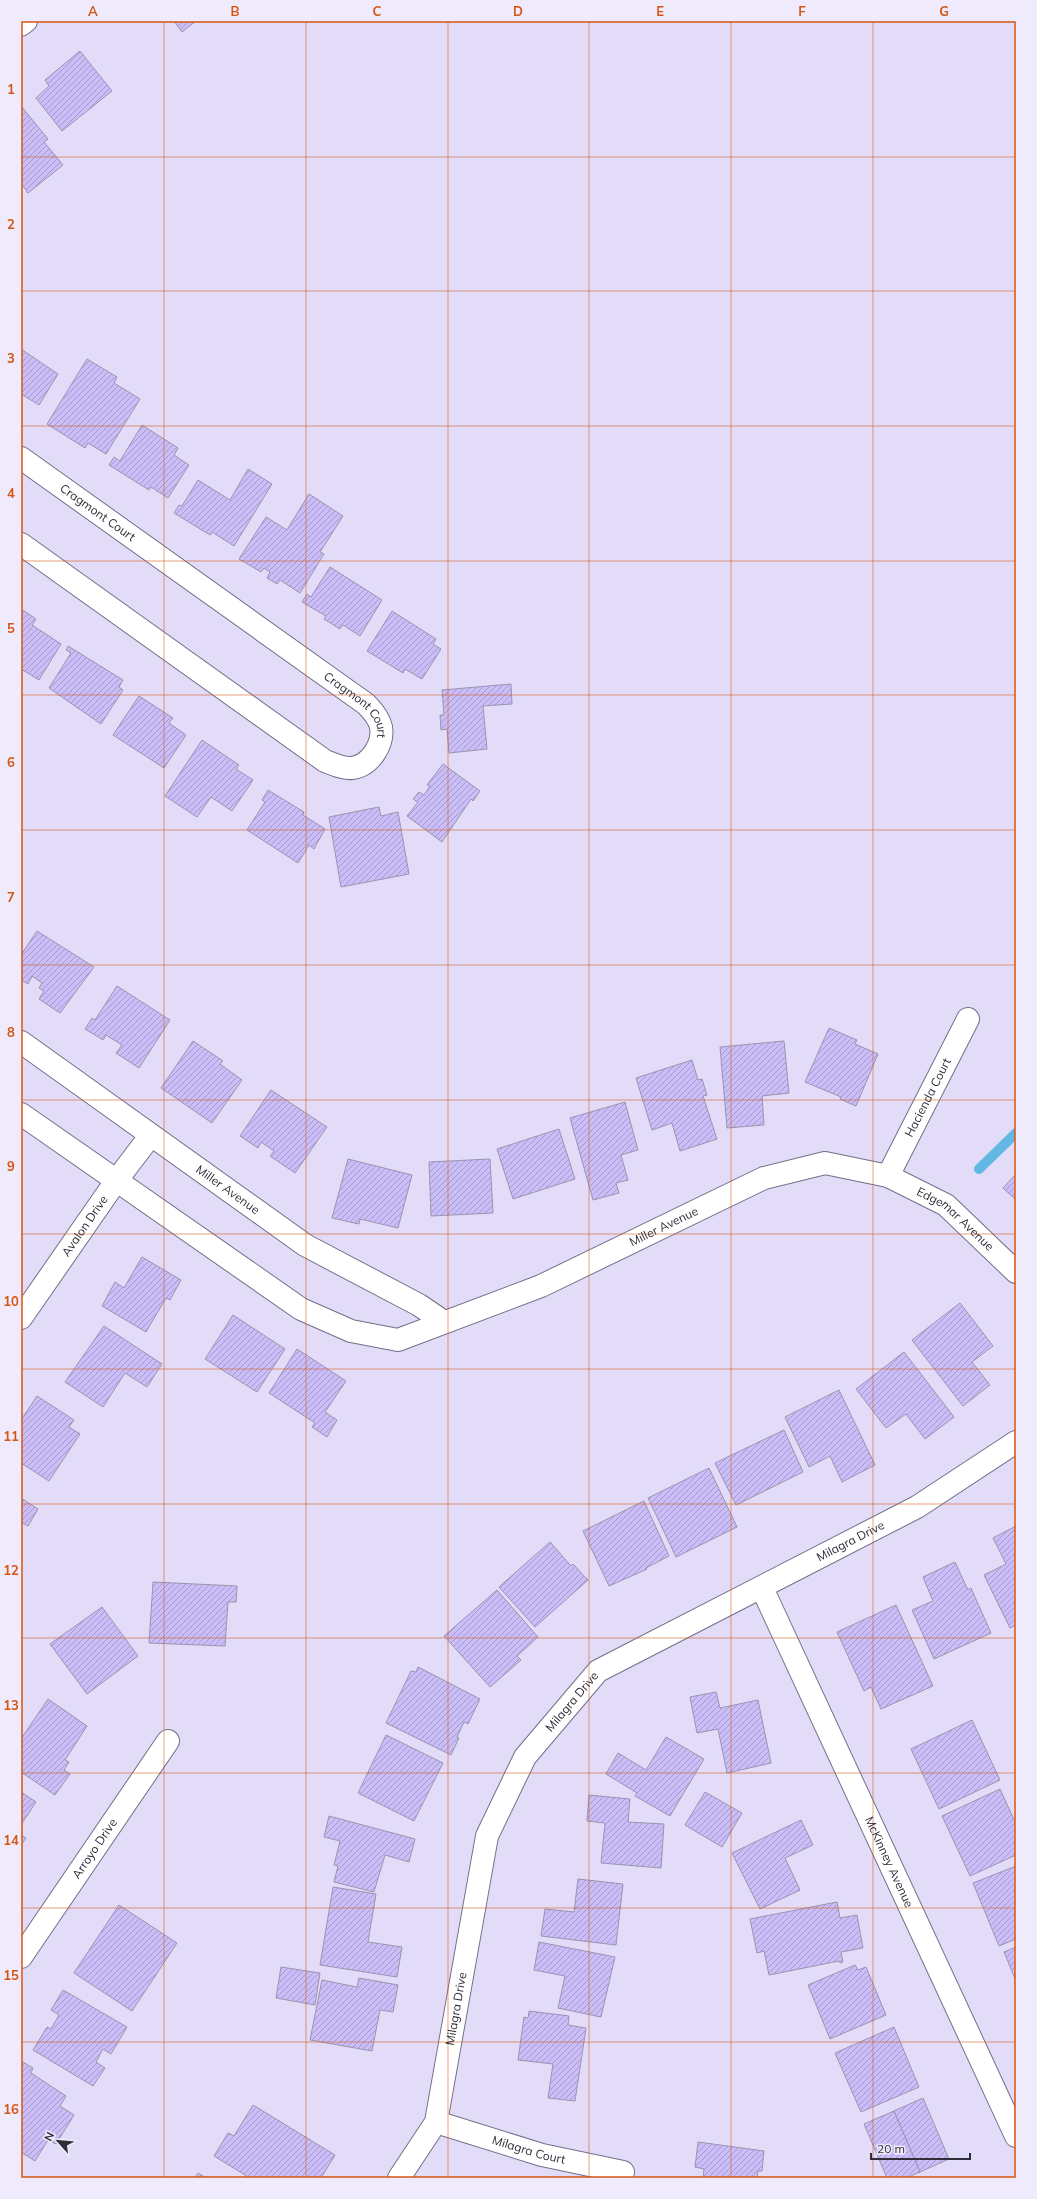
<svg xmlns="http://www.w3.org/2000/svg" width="1037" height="2199" font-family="Mulish,sans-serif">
<defs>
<pattern id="building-hatch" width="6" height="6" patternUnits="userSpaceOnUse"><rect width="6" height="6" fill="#cbbef8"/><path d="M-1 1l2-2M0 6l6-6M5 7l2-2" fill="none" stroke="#a59bca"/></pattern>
</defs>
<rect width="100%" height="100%" fill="#e2dcf9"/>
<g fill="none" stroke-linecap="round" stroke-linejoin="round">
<polyline stroke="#62b8e2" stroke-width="10" points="979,1169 1016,1133"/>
</g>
<g fill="url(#building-hatch)" stroke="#9994af">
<polygon points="174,21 196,21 182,32"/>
<polygon points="80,51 112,91 62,131 36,98 49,86 45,80"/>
<polygon points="21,106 48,139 44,142 63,165 28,193 21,183"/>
<polygon points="21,349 58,374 39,405 21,394"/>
<polygon points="87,359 117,377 114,383 140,399 106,454 88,443 85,448 47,424"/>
<polygon points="142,425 178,448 174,455 189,465 168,498 151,487 149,490 109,465 114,457 120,461"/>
<polygon points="248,469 272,484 234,546 212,532 210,535 174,513 179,505 182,506 198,480 230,500"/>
<polygon points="309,494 343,516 320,552 324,554 300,593 280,580 277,584 267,578 270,572 264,568 261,572 239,559 266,517 287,530"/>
<polygon points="330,567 382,600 360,636 343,625 340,629 324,619 326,616 302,602 307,594 311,597"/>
<polygon points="21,609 36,619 32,625 61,644 39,680 21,669"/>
<polygon points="392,611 436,639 433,644 441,649 422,679 405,669 403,673 367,651"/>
<polygon points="68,646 123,680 119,687 123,690 101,724 49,688 71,653 66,650"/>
<polygon points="511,684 512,704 483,706 487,749 449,753 447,729 441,730 440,715 444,715 442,690"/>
<polygon points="139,696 173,718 169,723 186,735 164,768 113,735"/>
<polygon points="202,740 239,765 236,769 253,780 232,811 211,797 197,817 165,796"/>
<polygon points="443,764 480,791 473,801 471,799 442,842 407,816 418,802 413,799 419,792 424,795 430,786 427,785"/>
<polygon points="268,790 304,812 303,815 325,829 314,849 309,845 298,863 247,830 265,802 262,800"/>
<polygon points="379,807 381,816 398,812 409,874 341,887 329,817"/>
<polygon points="37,931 94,967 60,1013 39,999 44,991 39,988 42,983 32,976 28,984 21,980 21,955"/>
<polygon points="117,986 170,1020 139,1068 116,1053 122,1045 106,1035 103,1040 85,1029 92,1018 95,1020"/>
<polygon points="829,1028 857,1040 855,1044 878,1054 856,1106 840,1099 841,1097 805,1082"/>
<polygon points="193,1041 223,1061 220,1064 242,1080 212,1123 161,1088"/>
<polygon points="784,1041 789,1093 762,1096 764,1125 727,1128 720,1047"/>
<polygon points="692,1060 698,1080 702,1079 707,1095 703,1096 717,1139 680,1151 672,1123 652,1130 636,1078"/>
<polygon points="271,1090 327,1127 295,1173 270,1156 274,1151 261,1142 258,1148 240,1136"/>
<polygon points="625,1102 638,1150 621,1155 628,1180 616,1183 619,1193 593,1200 570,1118"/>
<polygon points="559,1129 575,1179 513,1199 497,1149"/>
<polygon points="348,1159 412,1175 398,1228 360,1219 359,1224 332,1218"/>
<polygon points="490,1159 493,1213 431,1216 429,1162"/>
<polygon points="1016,1174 1016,1200 1003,1188"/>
<polygon points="142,1257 181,1280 170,1300 166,1298 146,1332 102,1306 115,1282 124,1288"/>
<polygon points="960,1303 993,1346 972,1362 990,1385 963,1406 912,1340"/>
<polygon points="233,1315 285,1349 257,1392 205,1359"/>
<polygon points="104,1326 162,1364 147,1387 125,1373 103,1407 65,1382"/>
<polygon points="297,1349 346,1381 325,1412 337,1420 327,1437 312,1427 315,1423 269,1393"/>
<polygon points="904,1352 954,1417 925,1439 906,1414 886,1428 856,1389"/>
<polygon points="839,1390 875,1465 842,1482 830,1456 809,1467 785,1417"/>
<polygon points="37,1396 74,1420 69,1427 80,1434 49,1481 21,1463 21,1420"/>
<polygon points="784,1430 803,1472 736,1505 715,1463"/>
<polygon points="709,1468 737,1527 676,1557 648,1498"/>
<polygon points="21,1498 38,1509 28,1526 21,1522"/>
<polygon points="644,1501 669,1556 646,1568 647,1569 609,1586 583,1531"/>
<polygon points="1016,1526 1016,1625 1010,1628 984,1575 1006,1564 993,1538"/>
<polygon points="550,1542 571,1566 573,1564 588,1580 535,1627 499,1587"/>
<polygon points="955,1562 968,1590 971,1588 991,1633 934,1659 912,1610 933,1601 923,1577"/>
<polygon points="153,1582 237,1586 236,1602 228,1602 225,1646 149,1643"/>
<polygon points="497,1590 538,1637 517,1656 521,1660 490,1687 444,1636"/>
<polygon points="896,1605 933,1686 881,1709 871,1687 864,1691 837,1632"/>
<polygon points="102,1607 138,1656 87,1694 50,1644"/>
<polygon points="418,1667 480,1699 468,1724 464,1722 457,1737 459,1738 451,1755 386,1723 411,1671 416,1672"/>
<polygon points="716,1692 720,1708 758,1700 771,1763 727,1773 718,1729 697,1733 690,1697"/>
<polygon points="48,1699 87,1726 65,1760 69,1762 64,1770 70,1774 55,1795 21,1772 21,1739"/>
<polygon points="972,1720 1000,1780 939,1809 911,1749"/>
<polygon points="386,1735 443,1763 414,1821 358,1793"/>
<polygon points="666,1737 704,1759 670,1816 635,1796 637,1793 606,1774 618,1753 646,1770"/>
<polygon points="1000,1789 1016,1824 1016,1855 970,1876 942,1816"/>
<polygon points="21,1792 36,1802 21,1825"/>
<polygon points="705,1792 742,1813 722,1847 685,1825"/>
<polygon points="589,1795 630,1799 628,1822 664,1824 661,1868 601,1863 605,1823 587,1821"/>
<polygon points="329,1816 415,1839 409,1862 385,1855 374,1892 334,1882 338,1866 334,1865 340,1841 324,1837"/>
<polygon points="801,1820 813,1845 785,1858 800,1890 760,1909 732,1853"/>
<polygon points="21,1835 26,1838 21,1845"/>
<polygon points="1016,1866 1016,1939 999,1946 973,1883"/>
<polygon points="578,1879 623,1884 616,1945 541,1936 545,1909 574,1912"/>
<polygon points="333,1887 376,1894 368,1942 402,1947 397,1977 320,1965"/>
<polygon points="837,1902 840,1918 857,1915 863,1948 841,1952 843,1962 840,1963 839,1961 769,1975 764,1951 757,1953 750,1919"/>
<polygon points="119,1905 177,1943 132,2011 74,1973"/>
<polygon points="539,1942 615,1957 601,2017 558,2008 565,1976 534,1970"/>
<polygon points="1016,1947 1016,1981 1004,1952"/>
<polygon points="855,1965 858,1970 866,1967 886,2015 830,2039 808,1985"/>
<polygon points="281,1967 320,1973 315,2005 276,1998"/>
<polygon points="359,1978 398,1985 393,2012 380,2010 372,2051 310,2040 322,1980 357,1987"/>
<polygon points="63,1990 127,2027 111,2054 103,2049 96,2062 105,2068 93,2086 33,2050 47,2027 51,2029 59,2015 51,2010"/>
<polygon points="529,2011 569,2016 568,2025 586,2028 575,2101 548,2098 553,2064 518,2060 524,2017 528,2018"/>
<polygon points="894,2027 919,2087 861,2112 835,2053"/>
<polygon points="21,2061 33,2068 31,2073 66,2096 60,2106 74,2115 56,2144 48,2140 35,2161 21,2152"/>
<polygon points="923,2098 949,2159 920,2172 894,2111"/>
<polygon points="253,2105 335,2155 321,2178 250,2178 214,2156 228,2133 234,2136"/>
<polygon points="894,2111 920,2172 906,2178 887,2178 864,2124"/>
<polygon points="698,2142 764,2151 762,2171 758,2171 757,2178 703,2178 704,2169 695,2167"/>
<polygon points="198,2173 206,2178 195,2178"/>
</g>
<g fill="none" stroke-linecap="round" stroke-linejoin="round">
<g stroke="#746f89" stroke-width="24">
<g id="street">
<path id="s1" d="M21,458L366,704C372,710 379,718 381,727C384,744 370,766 352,768C343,769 333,764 325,761L21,544"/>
<path id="s2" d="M21,1042L305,1245L419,1305L444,1322"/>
<path id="s3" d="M21,1114L301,1309L351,1331L398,1340L541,1286L764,1178L825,1163L888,1176L946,1205L1016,1272"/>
<path id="s4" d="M888,1176L968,1019"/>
<path id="s5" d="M21,1318L116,1181L151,1135"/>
<path id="s6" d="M762,1588L1016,2136"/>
<path id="s7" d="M21,1957L168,1741"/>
<path id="s8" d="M436,2122L542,2155L623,2172"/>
<path id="s9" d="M399,2178L436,2122L487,1836L525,1757L598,1671L917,1507L1016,1442"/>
</g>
</g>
<g stroke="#746f89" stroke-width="24">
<polyline id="secondary" points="21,25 26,21"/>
</g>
<use href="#street" stroke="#fff" stroke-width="22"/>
<use href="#secondary" stroke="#fff" stroke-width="22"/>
</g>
<path fill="none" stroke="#d65510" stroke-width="1" stroke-opacity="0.55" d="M164,21V2178M306,21V2178M448,21V2178M589,21V2178M731,21V2178M873,21V2178M21,157H1016M21,291H1016M21,426H1016M21,561H1016M21,695H1016M21,830H1016M21,965H1016M21,1100H1016M21,1234H1016M21,1369H1016M21,1504H1016M21,1638H1016M21,1773H1016M21,1908H1016M21,2042H1016"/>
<g text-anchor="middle" stroke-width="3" stroke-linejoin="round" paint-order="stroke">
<g font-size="12" fill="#2f2d38" stroke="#efebfd">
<text dy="4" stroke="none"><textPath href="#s1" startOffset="94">Cragmont Court</textPath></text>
<text dy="4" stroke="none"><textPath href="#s1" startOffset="418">Cragmont Court</textPath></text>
<text dy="4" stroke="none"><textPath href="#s4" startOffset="88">Hacienda Court</textPath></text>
<text dy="4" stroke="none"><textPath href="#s2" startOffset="254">Miller Avenue</textPath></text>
<text dy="4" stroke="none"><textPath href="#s3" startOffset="1052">Edgemar Avenue</textPath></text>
<text dy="4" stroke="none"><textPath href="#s5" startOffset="112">Avalon Drive</textPath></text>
<text dy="4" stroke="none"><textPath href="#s3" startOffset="733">Miller Avenue</textPath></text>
<text dy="4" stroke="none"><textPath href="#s9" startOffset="842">Milagra Drive</textPath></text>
<text dy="4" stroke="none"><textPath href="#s9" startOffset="518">Milagra Drive</textPath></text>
<text dy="4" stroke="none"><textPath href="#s7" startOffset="131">Arroyo Drive</textPath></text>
<text dy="4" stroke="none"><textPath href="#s6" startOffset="302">McKinney Avenue</textPath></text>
<text dy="4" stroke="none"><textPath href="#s9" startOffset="182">Milagra Drive</textPath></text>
<text dy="4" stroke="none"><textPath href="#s8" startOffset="97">Milagra Court</textPath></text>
</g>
</g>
<rect width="1037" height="2199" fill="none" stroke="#efebfd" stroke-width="44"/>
<g transform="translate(58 2141) rotate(297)" stroke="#efebfd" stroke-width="3" paint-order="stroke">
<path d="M0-3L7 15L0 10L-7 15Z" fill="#2f2d38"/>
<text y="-6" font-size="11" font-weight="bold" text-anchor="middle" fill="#2f2d38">N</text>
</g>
<path d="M871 2153v6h99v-6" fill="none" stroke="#2f2d38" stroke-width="2"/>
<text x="877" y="2153" font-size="12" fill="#2f2d38" stroke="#efebfd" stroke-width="3" paint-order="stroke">20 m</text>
<rect x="22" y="22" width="993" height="2155" fill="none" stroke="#d65510" stroke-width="1.5"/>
<g font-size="13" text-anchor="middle" font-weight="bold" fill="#d65510">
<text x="93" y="16">A</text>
<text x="235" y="16">B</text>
<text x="377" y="16">C</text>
<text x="518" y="16">D</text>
<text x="660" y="16">E</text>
<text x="802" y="16">F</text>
<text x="944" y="16">G</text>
<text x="11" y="94">1</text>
<text x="11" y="229">2</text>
<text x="11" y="363">3</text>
<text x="11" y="498">4</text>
<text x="11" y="633">5</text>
<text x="11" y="767">6</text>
<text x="11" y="902">7</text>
<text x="11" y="1037">8</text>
<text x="11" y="1171">9</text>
<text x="11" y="1306">10</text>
<text x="11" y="1441">11</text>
<text x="11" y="1575">12</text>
<text x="11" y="1710">13</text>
<text x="11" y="1845">14</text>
<text x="11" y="1980">15</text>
<text x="11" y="2114">16</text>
</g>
</svg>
